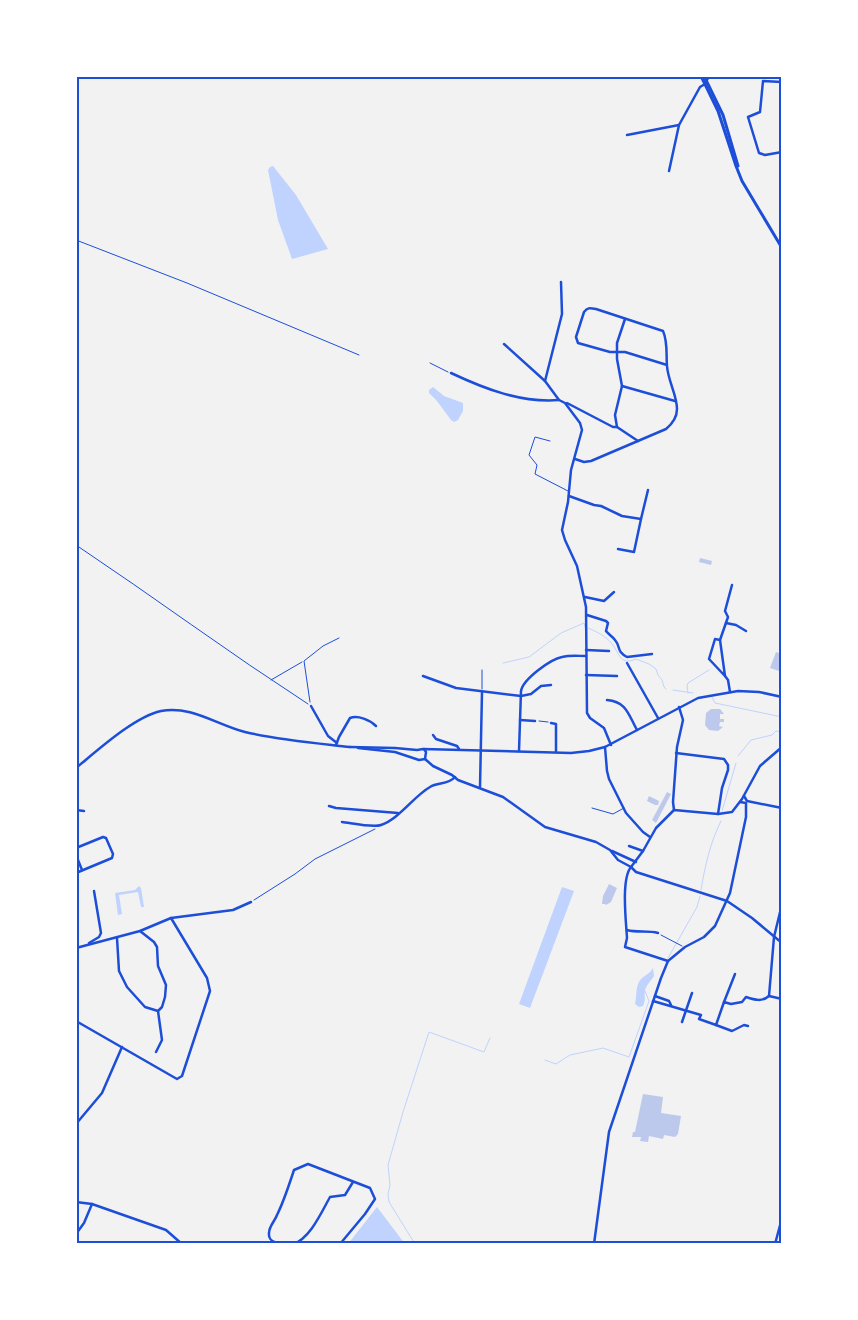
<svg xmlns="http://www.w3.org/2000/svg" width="858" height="1320" font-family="Cabin,sans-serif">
<rect width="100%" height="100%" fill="#f2f2f2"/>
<g fill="#bfd3fe">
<polygon points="273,166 296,195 328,249 292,259 278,220 268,170 270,167"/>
<polygon points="433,387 444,396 463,403 463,411 458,420 454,422 451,420 437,401 429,393 429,390"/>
<polygon points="139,886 141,888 144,907 141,907 138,892 119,895 122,914 118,915 115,893 135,890"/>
<polygon points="562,887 574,891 530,1008 519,1004"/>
<path d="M653,968L654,976C651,981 647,984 645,990C644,996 646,1000 643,1006L639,1007L635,1004C637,996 635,986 641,979C645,975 650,974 653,968Z"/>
<polygon points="377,1207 405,1244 348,1244"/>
</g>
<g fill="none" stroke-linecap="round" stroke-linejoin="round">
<g stroke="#bfd3fe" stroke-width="1">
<path d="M588,628C597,632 606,636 612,644C620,654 620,666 636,659L649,664L656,669L658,675L662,680L664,687L666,689"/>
<polyline points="503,663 529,657 561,633 584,623 585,627"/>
<polyline points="673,690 693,693"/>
<polyline points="688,693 687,686 688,683 709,670"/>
<polyline points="712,697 715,703 782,717"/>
<polyline points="738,756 751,740 772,735 776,731 782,732"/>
<polyline points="722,811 736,763"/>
<path d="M701,890C705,866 710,843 721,821"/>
<polyline points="668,958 697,907 700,896"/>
<polyline points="545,1060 556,1064 570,1055 603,1048 629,1057 649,1001 645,991"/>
<polyline points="415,1244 389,1202 388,1194 390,1185 388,1165 403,1112 429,1032 484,1052 490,1038"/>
</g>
</g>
<g fill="#bdc9ec">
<polygon points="700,558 712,561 711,565 699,562"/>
<polygon points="776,652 782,654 782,672 770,668"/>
<polygon points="711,709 720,709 724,714 720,714 720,719 724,719 724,722 720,722 719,726 723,727 718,731 709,730 705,725 706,713"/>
<polygon points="667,792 671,794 656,823 652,820"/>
<polygon points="649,796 659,801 658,805 655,805 647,801"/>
<polygon points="609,884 617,888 611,902 606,905 605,904 602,904 603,896"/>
<polygon points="643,1094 663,1097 661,1113 681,1116 678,1134 675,1137 664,1135 663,1139 649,1136 648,1142 640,1141 641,1137 632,1137 633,1132 635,1132"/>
</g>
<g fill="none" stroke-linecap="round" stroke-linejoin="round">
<g stroke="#1d4ed8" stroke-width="1">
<polyline points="76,240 187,283 359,355"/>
<polyline points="430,363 448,372"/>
<path d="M76,545C154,597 229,653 308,704"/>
<polyline points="482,670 482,689"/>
<polyline points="271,680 302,662"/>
<polyline points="310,702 304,661 323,646 339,638"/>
<polyline points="539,721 548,722"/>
<polyline points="254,900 295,874 315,859 375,829"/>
<polyline points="661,935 682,946"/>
<polyline points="780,1244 782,1238"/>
</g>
<g stroke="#1d4ed8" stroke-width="1">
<polyline points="550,441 535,437 529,455 537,465 535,474 568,491"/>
<polyline points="592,808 613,814 624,808"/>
</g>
<g stroke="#1d4ed8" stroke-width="2.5">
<polyline points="782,82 763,81 760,112 748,117 759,153 765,155 782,152"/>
<polyline points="627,135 679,125"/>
<polyline points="669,171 679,125 700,87 705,84 709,76"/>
<polyline points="504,344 545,381 559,400 565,403 580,423 582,430 571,470 568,502 562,530 565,540 577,566 586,607 587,713 590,718 604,728 611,745"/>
<path d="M451,373C485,389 521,403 559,400"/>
<polyline points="545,381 562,314 561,282"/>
<polyline points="622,386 675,401"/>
<polyline points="567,403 613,427 617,427 638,441"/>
<polyline points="617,427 615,415 622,386 617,359 617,343 625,319"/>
<path d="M575,459L584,462L591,461L666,429C672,424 677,417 677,409C677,395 668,381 667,366C666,355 668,342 663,331L596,309C590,308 588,307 584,312L576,337L578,343L610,352H625L667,365"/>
<polyline points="569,496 594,505 601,506 622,516 641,519 648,490"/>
<polyline points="618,549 634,552 641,519"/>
<polyline points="585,597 604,601 614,592"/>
<path d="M587,615L606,621L608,623L606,631C608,634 612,636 615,640C621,647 616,651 627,657L652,654"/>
<polyline points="726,623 736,625 746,631"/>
<polygon points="715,639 720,640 725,676 709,659"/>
<polyline points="720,640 728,617 725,611 732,585"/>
<polyline points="586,650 609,651"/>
<polyline points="627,663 658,718"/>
<polyline points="586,675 617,676"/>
<polyline points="423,676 456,688 521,696 531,694 541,686 551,685"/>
<polyline points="725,676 728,680 730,692"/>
<path d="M607,700C627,702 628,714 637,730"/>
<polyline points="311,706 328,736 337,743"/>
<polyline points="520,720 535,721"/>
<polyline points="551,723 556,724 556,752"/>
<polyline points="433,735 436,739 457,746 459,749"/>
<path d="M336,745L339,737L350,718C358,715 370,720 376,726"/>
<polyline points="605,747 607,771 609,779 626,813 643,832 650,837"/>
<path d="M519,751L521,691C523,679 551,659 562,657C570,655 578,656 586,656"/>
<polyline points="676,753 724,759 728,765 728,770 722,788 718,814"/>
<polyline points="480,787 482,692"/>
<polyline points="744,796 747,801 782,808"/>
<polyline points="329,806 336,808 398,813"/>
<polyline points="76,810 84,811"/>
<polyline points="674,810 673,802 677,747 683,720 679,707"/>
<path d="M342,822C351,823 373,828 381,825C399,819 414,796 430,787C438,782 448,785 455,777"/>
<polyline points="629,846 643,851"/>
<polyline points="76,848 103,837 106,838 113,854 112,858 76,873"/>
<polyline points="76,855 82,870"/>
<path d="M627,930C637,933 648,930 658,933"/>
<polyline points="140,931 154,942 157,947 158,966 166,985 165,997 162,1007 158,1011 162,1040 156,1052"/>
<polyline points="117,938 119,971 127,987 145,1007 158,1011"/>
<polyline points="89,943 99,937 101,933 94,891"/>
<polyline points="76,948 140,931 171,918 233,910 251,902"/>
<path d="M668,961L625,947L627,938C626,921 621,879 631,867L636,872L727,901L752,918L782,943"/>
<polyline points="655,996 669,1001 671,1005"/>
<polyline points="769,996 774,937 782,904"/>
<path d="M653,1001L701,1015L699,1019L716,1025L724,1002L731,1004L742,1002L746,997C755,1000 762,1002 769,996L782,999"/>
<polyline points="724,1002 735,974"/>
<polyline points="76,1021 177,1079 182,1076 210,991 207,978 171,918"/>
<polyline points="682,1022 692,993"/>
<polyline points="716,1025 732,1031 744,1025 748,1026"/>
<polyline points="76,1124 102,1093 122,1047"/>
<polyline points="76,1202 92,1204 166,1230 182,1244"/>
<polyline points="76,1234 84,1223 92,1204"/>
<path d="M282,1244C275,1243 268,1241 269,1233C269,1226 275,1221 277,1215C284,1201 289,1185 294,1170L308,1164L370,1188L375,1199L365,1214L340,1244"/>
<path d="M293,1244C310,1239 322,1211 330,1197L345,1195L353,1182"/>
<polyline points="594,1244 609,1132 661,978 668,961 685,947 704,937 715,926 730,893 746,817 746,803 740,802"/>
<polyline points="775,1244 782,1218"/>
</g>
<g stroke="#1d4ed8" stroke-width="2.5">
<polyline points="350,747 395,748 417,750 423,749 571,753 589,751 605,747 698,698 738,691 759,692 782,697"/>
<polyline points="358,748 395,752 419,760 425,759"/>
<polyline points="424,749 426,752 425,759"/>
<polyline points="425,759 433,766 452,775 458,780 503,797 545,827 596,842 610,850 618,860 631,867 643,851 656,828 674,810 718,814 732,812 742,799 760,766 782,747"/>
<path d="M76,768C98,750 134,717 161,711C191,705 217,725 245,732C279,740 315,743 350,747"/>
<polyline points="612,851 636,862"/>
</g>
<g stroke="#1d4ed8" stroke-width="3">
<polyline points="701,76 718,111 736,166 742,181 782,248"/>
<polyline points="704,76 723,115 738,166"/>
</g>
</g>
<rect width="858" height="1320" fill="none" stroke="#ffffff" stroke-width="155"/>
<rect x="78" y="78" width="702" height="1164" fill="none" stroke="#1d4ed8" stroke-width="2"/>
</svg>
